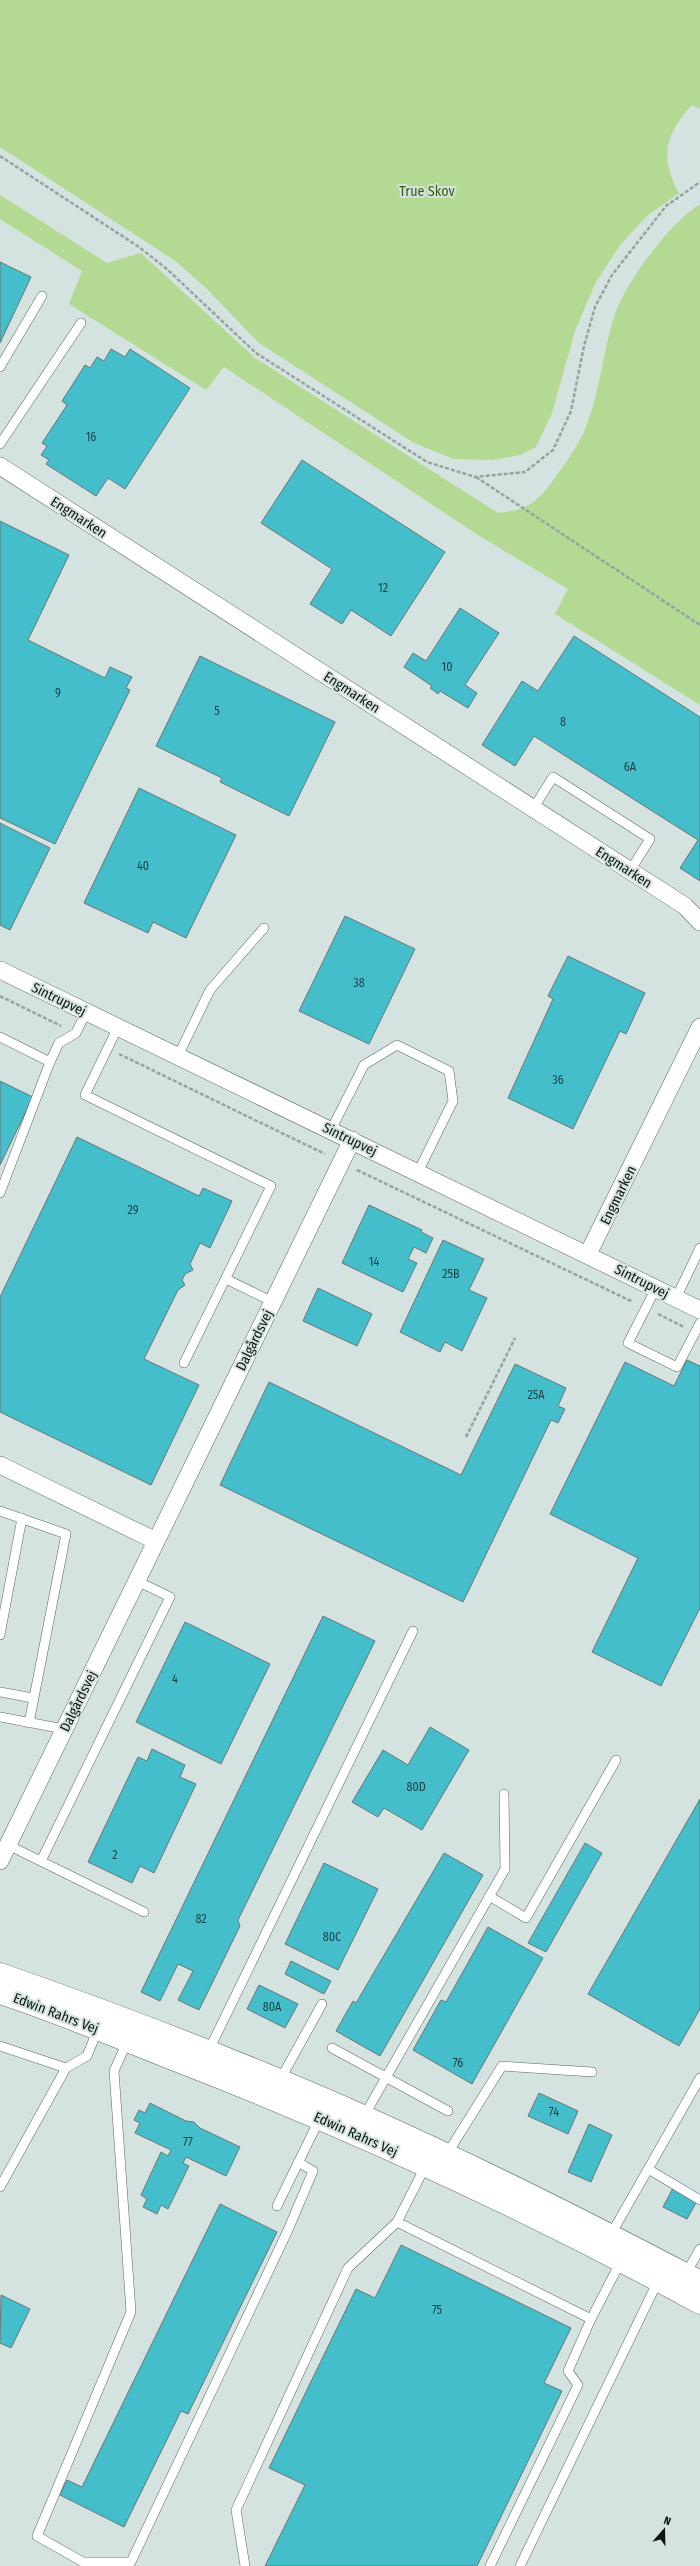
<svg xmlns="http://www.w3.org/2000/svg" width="700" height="2566" font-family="'Fira Sans Condensed',sans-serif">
<rect width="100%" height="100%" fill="#d5e3e0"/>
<g fill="#b3d992">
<path d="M0,0H700V109L692,105C665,135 659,156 679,193L647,216L620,245L596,282L575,331L552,413L536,447L520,455L493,460L454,459L414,443L259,343L205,287L174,260L0,147Z"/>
<path d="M0,195L107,263L141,253L255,358L498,513C506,512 515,511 522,508C537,503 548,488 557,475C566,462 576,448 583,434C600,396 602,353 615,314C627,280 670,223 700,204V705L555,614L568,589L478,535L224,367L206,390L69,304L82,271L0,219Z"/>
</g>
<g fill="#43beca" stroke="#697677">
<polygon points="0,262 31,277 0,343"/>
<polygon points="111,349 125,357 130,349 190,388 125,489 108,478 96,496 46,464 49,460 41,455 47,446 42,443 67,405 62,401 85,365 90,368 97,357 104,361"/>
<polygon points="302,460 445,552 391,636 351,610 342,624 310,604 332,569 261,523"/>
<polygon points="0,521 69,555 28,640 105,678 110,667 132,677 126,688 130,690 55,844 0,818"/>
<polygon points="460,608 499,633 465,685 477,693 468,708 440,691 438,694 430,688 432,686 404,667 413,653 426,661"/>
<polygon points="574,636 700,717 700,881 680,868 698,840 534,736 515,766 482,745 522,681 538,691"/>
<polygon points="200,656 335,722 289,816 220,782 222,778 156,746"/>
<polygon points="139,788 236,835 186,938 153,922 148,933 84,903"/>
<polygon points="0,823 50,848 10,930 0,925"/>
<polygon points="345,916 415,949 369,1044 299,1011"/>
<polygon points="568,956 645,993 626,1034 620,1031 573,1129 508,1098 553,999 548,996"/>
<polygon points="0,1081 33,1097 0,1165"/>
<polygon points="77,1137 199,1196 203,1188 232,1201 210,1248 200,1243 190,1264 193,1270 185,1274 182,1280 185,1285 178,1290 144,1359 199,1385 151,1485 0,1412 0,1297"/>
<polygon points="369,1205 422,1230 421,1232 433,1238 426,1253 414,1247 408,1259 417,1263 403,1292 342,1263"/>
<polygon points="443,1240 484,1259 469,1290 487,1298 462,1351 445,1342 440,1352 400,1332"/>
<polygon points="318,1288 372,1314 357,1346 303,1321"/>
<polygon points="687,1360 700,1366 700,1608 661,1686 592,1652 638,1558 550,1514 625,1362 674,1386"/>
<polygon points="515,1364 566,1388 558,1406 565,1409 558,1423 551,1420 463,1602 220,1485 269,1382 461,1475"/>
<polygon points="323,1616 375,1641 238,1920 240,1926 199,2010 178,2000 193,1971 178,1964 160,2001 141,1992"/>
<polygon points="185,1622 270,1664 221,1764 136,1722"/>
<polygon points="430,1727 469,1750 422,1830 384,1808 378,1817 352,1802 383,1750 408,1765"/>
<polygon points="152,1749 185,1765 180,1777 196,1784 154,1873 140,1866 132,1883 88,1862 138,1757 147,1761"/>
<polygon points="700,1799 700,2009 679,2046 588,1994"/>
<polygon points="585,1843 602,1853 546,1952 528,1943"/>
<polygon points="444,1853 483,1875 380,2056 336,2031 353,2001 356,2003"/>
<polygon points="324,1863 378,1889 338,1970 285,1944"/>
<polygon points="488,1927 543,1958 472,2084 413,2050 441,2000 446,2002"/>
<polygon points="291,1961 331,1981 324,1994 285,1974"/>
<polygon points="259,1985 298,2004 285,2028 247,2009"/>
<polygon points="539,2093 578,2111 568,2134 528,2116"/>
<polygon points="150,2103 186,2121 194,2122 200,2128 240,2147 226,2176 186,2157 183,2163 189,2166 168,2209 161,2205 157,2214 143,2207 147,2199 141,2195 161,2152 168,2156 171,2150 135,2133 140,2123 134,2120 139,2110 145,2113"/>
<polygon points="589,2124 612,2135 591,2182 568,2172"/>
<polygon points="673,2188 697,2201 687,2219 663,2207"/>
<polygon points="220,2204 277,2232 188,2414 181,2411 124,2527 60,2495 67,2480 82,2487"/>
<polygon points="401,2245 571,2328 544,2383 562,2391 477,2566 265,2566 305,2485 269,2468 356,2289 375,2298"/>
<polygon points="1,2295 30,2309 11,2348 0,2343"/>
</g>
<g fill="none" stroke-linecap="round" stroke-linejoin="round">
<g stroke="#5b6865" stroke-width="10">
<g id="lane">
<polyline points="0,367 42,296"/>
<polyline points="0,444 81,323"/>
<polyline points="533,809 553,777 650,839 630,871"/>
<polyline points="118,1027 85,1095 271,1186 184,1363"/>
<polyline points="0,1037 50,1062"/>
<polyline points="178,1056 210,990 264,928"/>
<polyline points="331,1130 364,1065 397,1045 449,1071 453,1101 418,1172"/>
<polyline points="0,1193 50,1062 59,1043 76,1033 86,1012"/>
<polyline points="226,1279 273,1302"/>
<polyline points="656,1288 628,1343 677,1367 700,1323"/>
<polyline points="676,1298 700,1248"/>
<polyline points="0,1511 66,1534 29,1723"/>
<polyline points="0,1635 22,1518"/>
<polyline points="0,1692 33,1698"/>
<polyline points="0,1717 64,1729"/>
<polyline points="8,1845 144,1912"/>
<polyline points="41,1861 170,1597 137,1581"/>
<polyline points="489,1896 526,1918 616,1760"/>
<polyline points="128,2040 114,2071 131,2312 37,2536 83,2562 131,2562 288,2230 313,2171 298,2162"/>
<polyline points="0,2046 66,2068"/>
<polyline points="332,2048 448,2111"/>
<polyline points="208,2052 413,1631"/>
<polyline points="280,2080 322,2004"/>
<polyline points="364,2116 505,1869 504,1794"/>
<polyline points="447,2154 502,2066 592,2072"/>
<polyline points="426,2165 397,2222 591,2319 621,2261"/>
<polyline points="648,2169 700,2200"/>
<polyline points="0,2187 66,2068 87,2056 98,2029"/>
<polyline points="277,2206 320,2118"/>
<polyline points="610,2236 700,2078"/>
<polyline points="685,2275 700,2249"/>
<polyline points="245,2566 236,2510 348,2268 397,2222"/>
<polyline points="490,2566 578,2385 568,2371 591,2319"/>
<polyline points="520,2566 658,2281"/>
</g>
</g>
<g stroke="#5b6865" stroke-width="18">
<g id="street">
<polyline points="0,466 685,906 700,922"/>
<polyline points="0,970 700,1310"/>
<polyline points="588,1254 700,1027"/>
<polyline points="0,1465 156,1541"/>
<polyline points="0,1861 352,1140"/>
</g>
</g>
<g stroke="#5b6865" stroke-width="23">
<g id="secondary">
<path d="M0,1974C123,2017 246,2064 365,2117C479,2168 590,2224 700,2282"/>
<path d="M0,1993C58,2012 115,2036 173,2059C353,2129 530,2210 700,2303"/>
</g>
</g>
<g stroke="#97a2a0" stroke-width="2.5" stroke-dasharray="4 2" stroke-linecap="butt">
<polyline points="0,156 139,247 168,270 256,353 427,462 475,477 525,472 553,450 571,411 584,346 595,307 612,275 666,206 700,182"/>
<polyline points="476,477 700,625"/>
<polyline points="0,996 61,1026"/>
<polyline points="119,1054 325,1154"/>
<polyline points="357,1170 633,1302"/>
<polyline points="658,1314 684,1327"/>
<polyline points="466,1437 515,1338"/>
</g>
<use href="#lane" stroke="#fff" stroke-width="9"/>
<use href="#street" stroke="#fff" stroke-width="17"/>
<use href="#secondary" stroke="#fff" stroke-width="22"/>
</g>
<g text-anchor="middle" stroke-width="4" stroke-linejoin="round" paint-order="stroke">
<g font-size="12" fill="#1d3f42">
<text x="91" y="441">16</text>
<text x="383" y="592">12</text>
<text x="447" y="671">10</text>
<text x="58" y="697">9</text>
<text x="217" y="715">5</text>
<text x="563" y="726">8</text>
<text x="630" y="771">6A</text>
<text x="143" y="870">40</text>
<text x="359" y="987">38</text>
<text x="558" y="1084">36</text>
<text x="133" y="1214">29</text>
<text x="374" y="1266">14</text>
<text x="451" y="1278">25B</text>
<text x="536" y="1399">25A</text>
<text x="175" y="1683">4</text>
<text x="416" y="1791">80D</text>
<text x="115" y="1859">2</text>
<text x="201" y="1923">82</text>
<text x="332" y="1941">80C</text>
<text x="272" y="2011">80A</text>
<text x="458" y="2067">76</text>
<text x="554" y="2116">74</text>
<text x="188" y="2146">77</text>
<text x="437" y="2314">75</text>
</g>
<g font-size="14" fill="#385a0b" stroke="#d5e3e0">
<text x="427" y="196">True Skov</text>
</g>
<g font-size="14" fill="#101514" stroke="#d5e3e0">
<text transform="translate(79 517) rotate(33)" y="5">Engmarken</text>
<text transform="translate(352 692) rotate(33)" y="5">Engmarken</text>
<text transform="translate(624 867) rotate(33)" y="5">Engmarken</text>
<text transform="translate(59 999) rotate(26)" y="5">Sintrupvej</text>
<text transform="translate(350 1139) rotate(26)" y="5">Sintrupvej</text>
<text transform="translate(618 1195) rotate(-64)" y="5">Engmarken</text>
<text transform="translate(642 1281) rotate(27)" y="5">Sintrupvej</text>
<text transform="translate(254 1340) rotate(-64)" y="5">Dalgårdsvej</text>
<text transform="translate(78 1701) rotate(-64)" y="5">Dalgårdsvej</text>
<text transform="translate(56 2013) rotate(21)" y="5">Edwin Rahrs Vej</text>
<text transform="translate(356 2134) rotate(24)" y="5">Edwin Rahrs Vej</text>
</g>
</g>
<g transform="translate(664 2530) rotate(20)" stroke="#d5e3e0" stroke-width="3" paint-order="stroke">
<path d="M0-3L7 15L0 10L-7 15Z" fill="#101514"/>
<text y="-6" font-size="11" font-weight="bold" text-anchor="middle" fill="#101514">N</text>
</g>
</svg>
